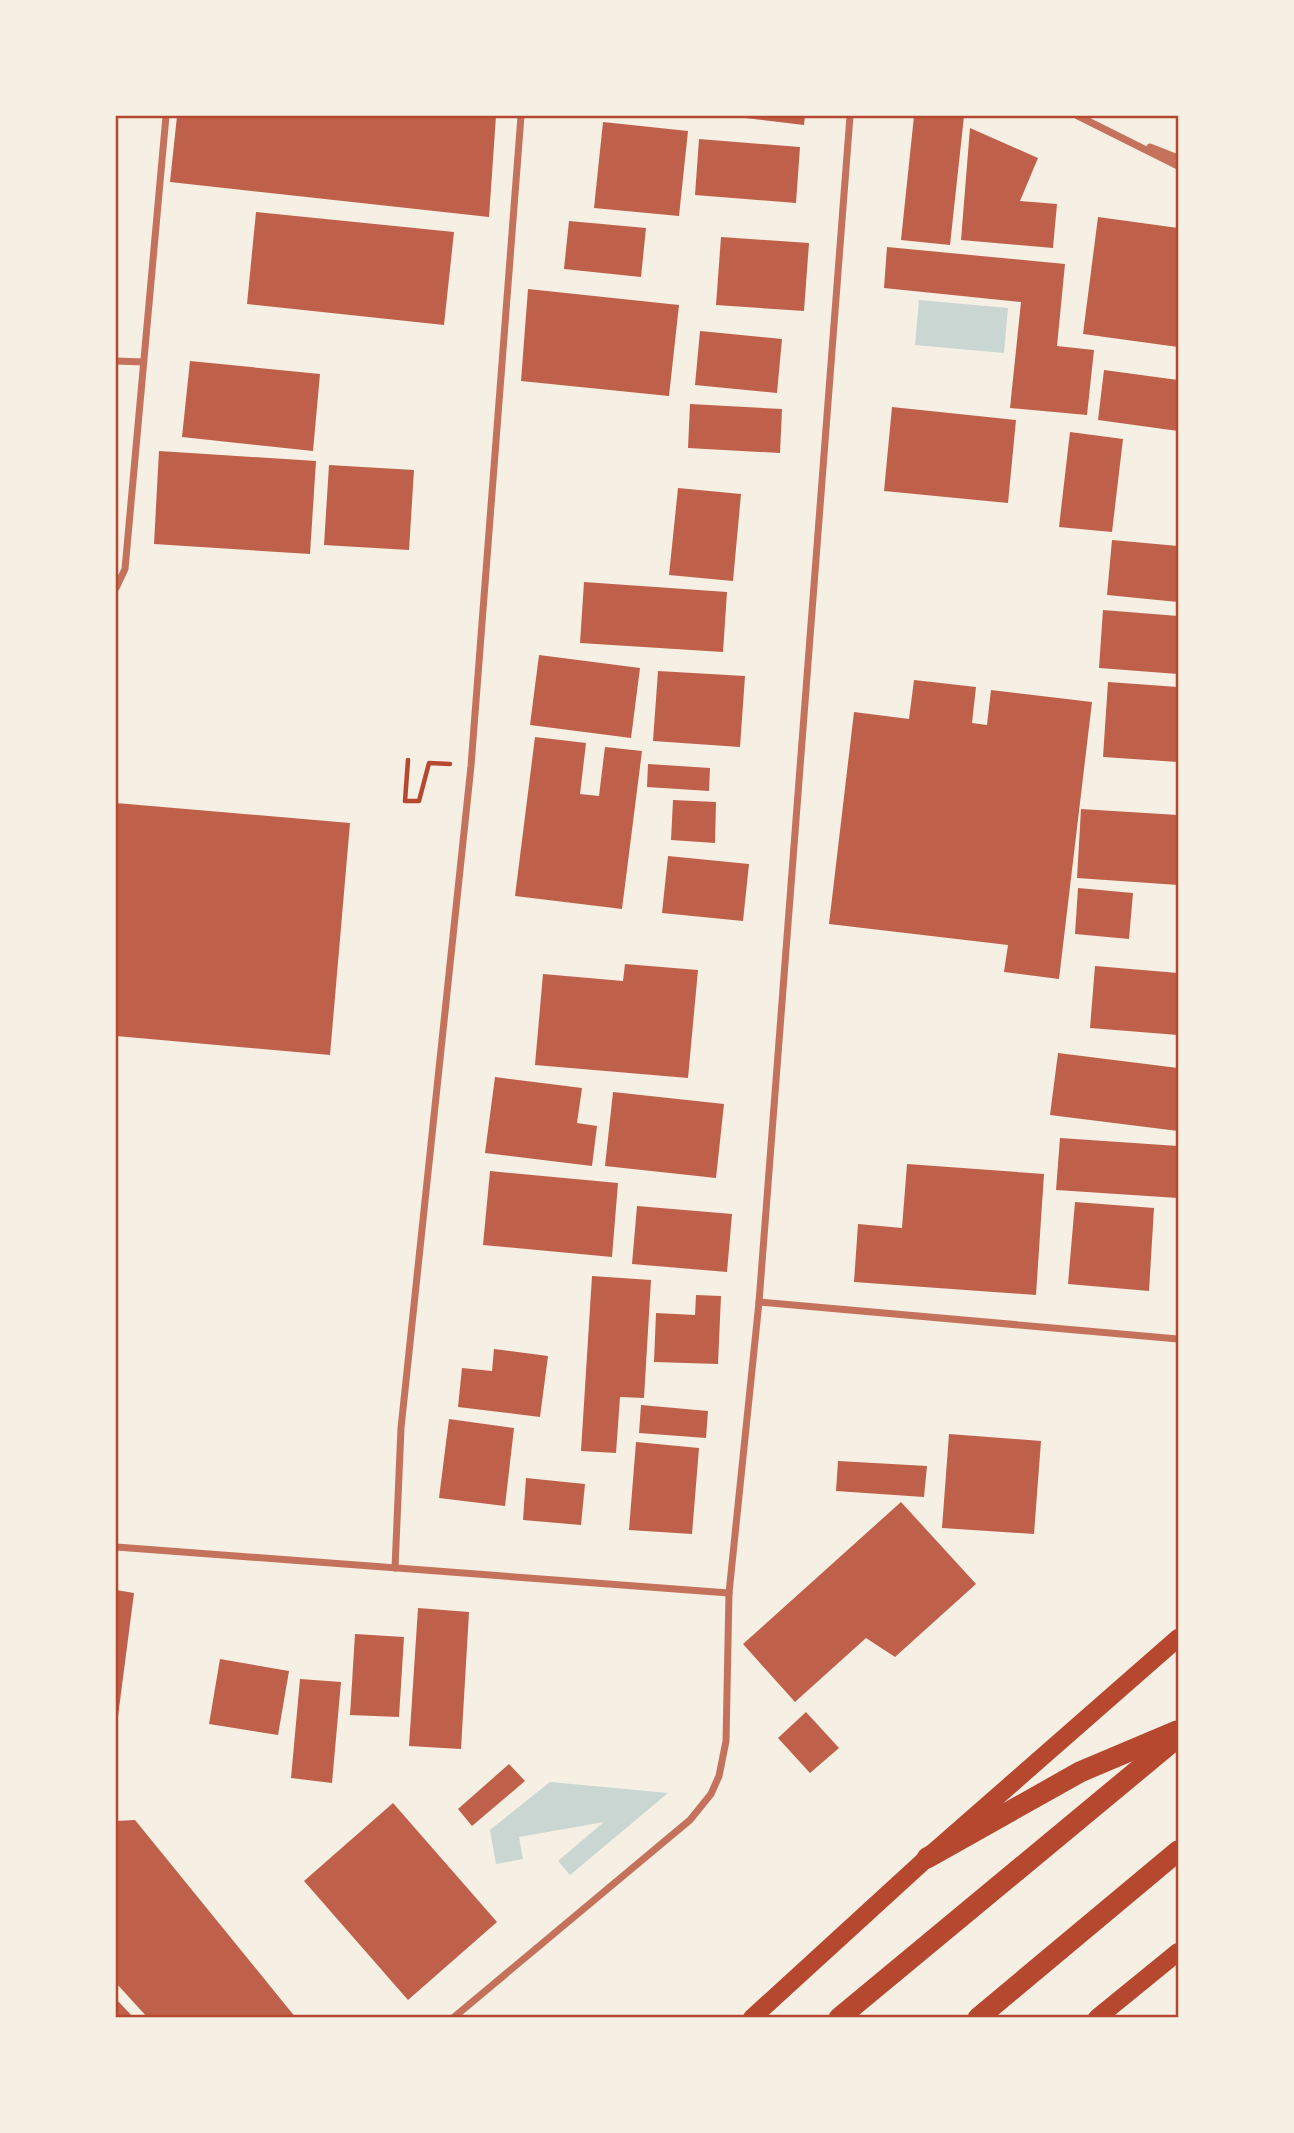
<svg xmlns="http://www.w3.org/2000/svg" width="1294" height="2133" font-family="Roboto,sans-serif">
<rect width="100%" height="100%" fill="#f6efe4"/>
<g fill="#c9d6d2">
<polygon points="919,300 1008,308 1004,353 915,345"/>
<polygon points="550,1782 668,1793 570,1875 558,1861 604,1822 519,1837 523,1859 496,1864 490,1830"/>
</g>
<g fill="#bf614a">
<polygon points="177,116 496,116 489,217 170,182"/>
<polygon points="729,116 805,116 804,125"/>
<polygon points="914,116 964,116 950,245 901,240"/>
<polygon points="603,122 688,131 679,216 594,208"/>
<polygon points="970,128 1038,158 1020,201 1057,204 1053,248 961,240"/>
<polygon points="699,139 800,147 796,203 695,195"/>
<polygon points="256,212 454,232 444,325 247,304"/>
<polygon points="1098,217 1178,228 1178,347 1083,334"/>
<polygon points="569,221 646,228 641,277 564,269"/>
<polygon points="721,237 809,243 804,311 716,305"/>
<polygon points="887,247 1065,264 1057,346 1094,350 1087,415 1010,408 1021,302 884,288"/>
<polygon points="528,289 679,305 669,396 521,381"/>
<polygon points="700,331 782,339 777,393 695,385"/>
<polygon points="190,361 320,374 313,451 182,437"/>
<polygon points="1104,370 1178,380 1178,431 1098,420"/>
<polygon points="690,404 782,409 780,453 688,448"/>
<polygon points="892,407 1016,420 1008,503 884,491"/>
<polygon points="1070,432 1123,439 1112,532 1059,527"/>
<polygon points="159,451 316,461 310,554 154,544"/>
<polygon points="329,465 414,470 409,550 324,545"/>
<polygon points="678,488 741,494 733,581 669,575"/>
<polygon points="1112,540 1178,546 1178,602 1107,595"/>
<polygon points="584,582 727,592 723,652 580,643"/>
<polygon points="1103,610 1178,616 1178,674 1099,668"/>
<polygon points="539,655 640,668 631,738 530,725"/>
<polygon points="658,671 745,676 740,747 653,741"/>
<polygon points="914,680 976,687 972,723 987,725 991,690 1092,702 1059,979 1004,972 1008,945 829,924 854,712 909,719"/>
<polygon points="1108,682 1178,687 1178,762 1103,757"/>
<polygon points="535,737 586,743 580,794 599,796 605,747 642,751 622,909 515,896"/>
<polygon points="648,764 710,768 709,791 647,787"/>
<polygon points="673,800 716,802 715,843 671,840"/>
<polygon points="116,803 350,823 330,1055 116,1036"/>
<polygon points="1081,809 1178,815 1178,885 1077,878"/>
<polygon points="668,856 749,864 743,921 662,913"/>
<polygon points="1078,888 1133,893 1129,939 1075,934"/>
<polygon points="625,964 698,970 688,1078 535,1065 543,974 623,981"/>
<polygon points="1095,966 1178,973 1178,1035 1090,1028"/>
<polygon points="1058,1053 1178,1068 1178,1131 1050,1115"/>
<polygon points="495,1077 582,1088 577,1123 597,1126 592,1166 485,1153"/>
<polygon points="613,1092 724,1104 716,1178 605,1166"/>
<polygon points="1060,1138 1178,1146 1178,1198 1056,1190"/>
<polygon points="907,1164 1044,1174 1036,1295 854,1282 858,1224 902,1228"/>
<polygon points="490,1171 618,1183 612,1257 483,1245"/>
<polygon points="1075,1202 1154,1208 1149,1291 1068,1284"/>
<polygon points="637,1206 732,1214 727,1272 632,1264"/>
<polygon points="592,1276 651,1280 644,1398 620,1397 616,1453 581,1451"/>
<polygon points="696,1295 721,1296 718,1364 654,1362 656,1313 695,1315"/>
<polygon points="494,1349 548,1356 540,1417 458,1407 462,1368 492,1371"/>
<polygon points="641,1405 708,1411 706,1438 639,1433"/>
<polygon points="449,1419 514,1428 505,1506 439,1498"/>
<polygon points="949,1434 1041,1441 1034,1534 942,1528"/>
<polygon points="636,1442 699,1448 692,1534 629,1530"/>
<polygon points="838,1461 927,1466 924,1497 836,1491"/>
<polygon points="526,1478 585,1484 581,1525 523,1520"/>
<polygon points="901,1502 976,1584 895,1657 866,1638 795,1702 743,1644"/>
<polygon points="116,1590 134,1593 117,1724 116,1724"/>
<polygon points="418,1608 469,1612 461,1749 409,1746"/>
<polygon points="355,1634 404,1637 399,1717 350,1715"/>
<polygon points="220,1659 289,1671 278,1735 209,1724"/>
<polygon points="300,1679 341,1682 332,1783 291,1778"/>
<polygon points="806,1712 839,1748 810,1773 778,1738"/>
<polygon points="509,1764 525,1781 472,1826 458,1809"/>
<polygon points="393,1803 497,1922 408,2000 304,1881"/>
<polygon points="135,1820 296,2018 148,2018 116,1983 116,1821"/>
<polygon points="116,1999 134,2018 116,2018"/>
</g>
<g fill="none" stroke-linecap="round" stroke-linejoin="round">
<polyline stroke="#b5482f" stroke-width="4.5" points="408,760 405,801 419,801 429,763 450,764"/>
<g stroke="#c5725c" stroke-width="7">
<polyline points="1078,116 1178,166"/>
<polyline points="1150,147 1178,158"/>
<polyline points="116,361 143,362"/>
<polyline points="116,588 125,569 166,116"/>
<polyline points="759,1302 1178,1339"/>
<polyline points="116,1547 729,1593"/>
<polyline points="395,1568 401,1428 471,766 521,116"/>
<polyline points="453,2018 690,1820 711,1794 719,1776 726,1741 729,1593 759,1302 850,116"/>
</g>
<g stroke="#b5482f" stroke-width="18">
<polyline points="752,2018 927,1858 1178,1638"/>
<polyline points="1097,2018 1178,1952"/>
</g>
<g stroke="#b5482f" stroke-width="21">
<polyline points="927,1858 1080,1772 1177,1731"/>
<polyline points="839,2018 1178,1737"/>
<polyline points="978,2018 1178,1851"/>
</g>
</g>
<rect width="1294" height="2133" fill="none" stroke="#f6efe4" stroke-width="234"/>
<rect x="117" y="117" width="1060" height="1899" fill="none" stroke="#b5482f" stroke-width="2.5"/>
</svg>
